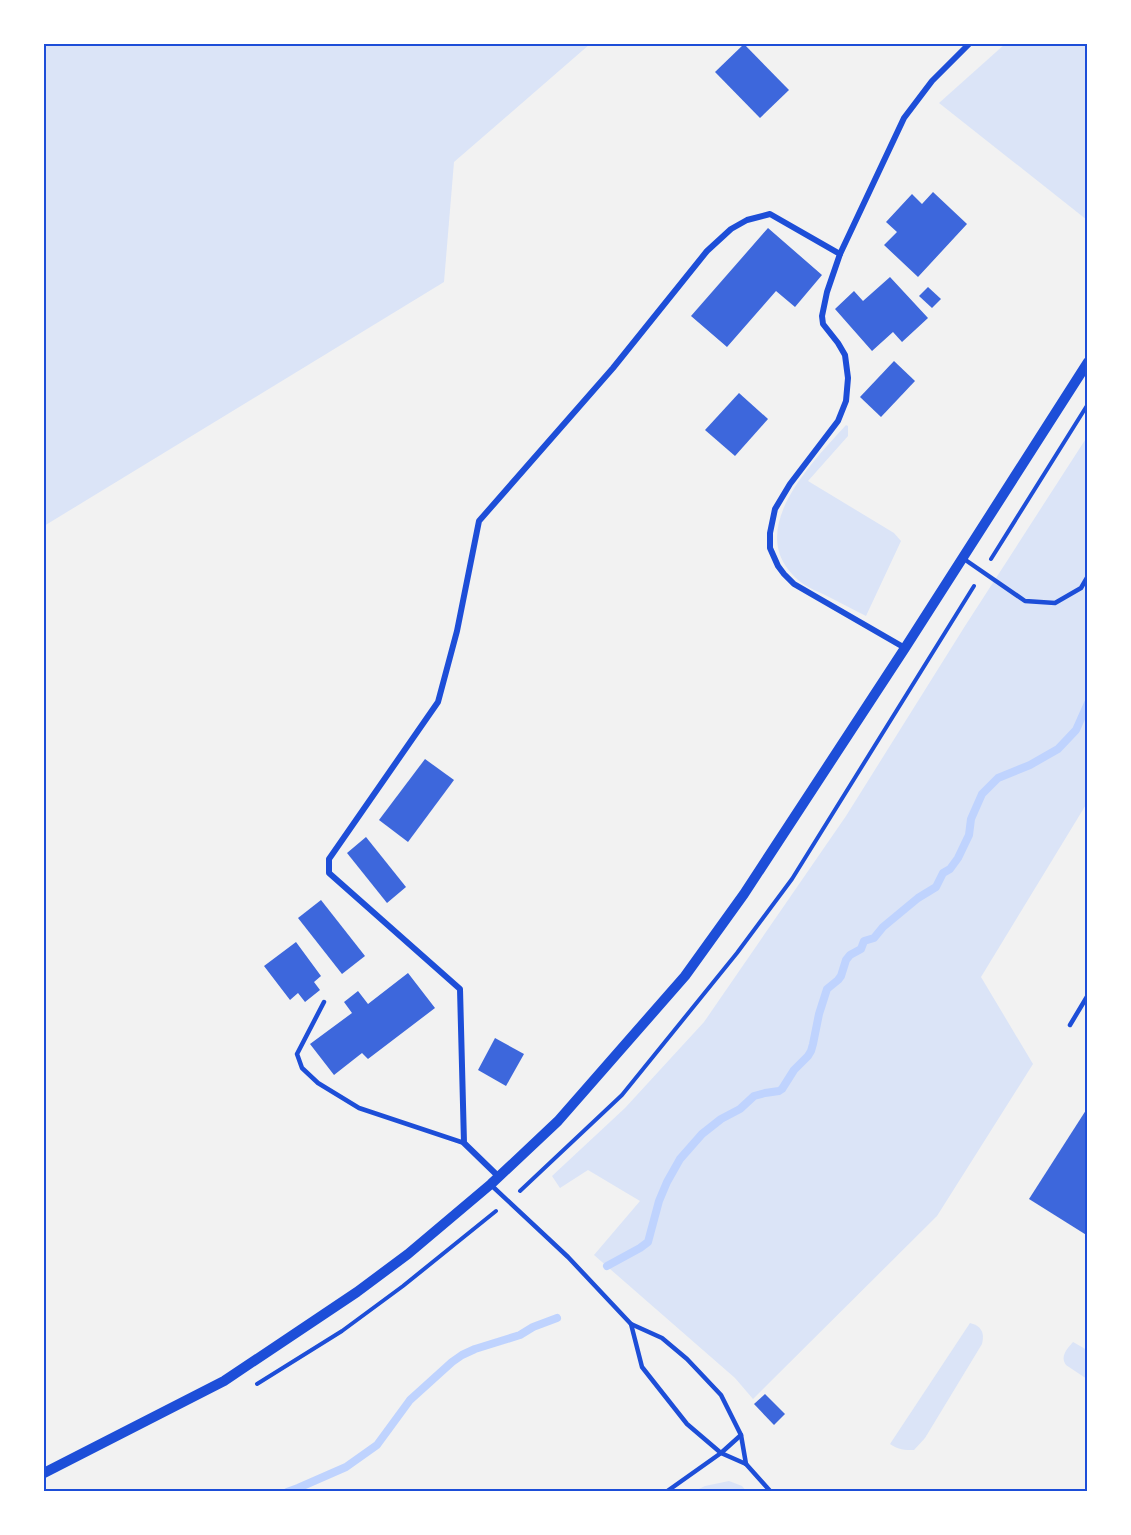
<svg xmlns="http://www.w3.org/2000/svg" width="1131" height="1535" font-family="Figtree,sans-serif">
<rect width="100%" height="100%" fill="#f2f2f2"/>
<g fill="#dbe4f7">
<polygon points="44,44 590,44 454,162 444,282 44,526"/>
<polygon points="1005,44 1087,44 1087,220 939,103"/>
<path d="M846,425L848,426V436L808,481L894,533L901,541L866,616C852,609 839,602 825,595C819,592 811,589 805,585C737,537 810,465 846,425Z"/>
<polygon points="1087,437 1087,803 981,977 1033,1064 937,1216 753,1399 735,1378 594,1255 640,1201 588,1170 560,1188 552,1176 625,1108 704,1022 846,816 965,626"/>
<path d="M970,1323C981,1326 985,1332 982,1344L925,1438L914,1450C904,1450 899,1450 890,1444Z"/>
<path d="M1073,1342L1087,1350V1379L1066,1365C1060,1356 1067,1349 1073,1342Z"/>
<polygon points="729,1481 742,1486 746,1491 695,1491 705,1486"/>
</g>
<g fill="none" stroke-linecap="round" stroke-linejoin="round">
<g stroke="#bfd3fe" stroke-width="8">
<polyline points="607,1266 640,1248 648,1242 659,1201 667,1182 680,1159 702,1134 721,1119 740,1109 754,1096 765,1093 779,1091 782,1089 794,1070 808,1056 811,1051 813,1044 819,1014 827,989 838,980 841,976 846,960 850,955 861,949 864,941 874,938 883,927 918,898 936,887 943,873 950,869 958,858 969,835 971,819 982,794 998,778 1030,765 1058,749 1076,730 1088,703"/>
<polyline points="287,1492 298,1488 346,1467 377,1445 410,1400 452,1362 462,1355 475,1349 520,1335 533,1327 557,1318"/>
</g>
</g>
<g fill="#3d67dc">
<polygon points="744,44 789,90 760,118 715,72"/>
<polygon points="933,192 967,224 918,277 884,245 897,232 886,222 912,194 922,204"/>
<polygon points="768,228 822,275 795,307 776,291 727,347 691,316"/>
<polygon points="890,277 928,318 902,342 893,332 872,351 835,309 854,291 863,301"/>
<polygon points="928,287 941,299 932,308 919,296"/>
<polygon points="894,361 915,381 881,417 860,397"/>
<polygon points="739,393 768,419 735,456 705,430"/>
<polygon points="425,759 454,780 408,842 379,820"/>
<polygon points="366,837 406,887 387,903 347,853"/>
<polygon points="321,900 365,956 342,974 298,918"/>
<polygon points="296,942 321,976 314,982 320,990 305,1002 298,993 290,1000 264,966"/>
<polygon points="408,973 435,1008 368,1059 362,1053 334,1075 310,1044 352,1013 344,1002 358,991 368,1004"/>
<polygon points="495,1038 524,1054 506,1086 478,1070"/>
<polygon points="1088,1107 1088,1236 1029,1199"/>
<polygon points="765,1394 785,1414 774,1425 754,1404"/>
</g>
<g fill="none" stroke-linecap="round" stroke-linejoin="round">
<g stroke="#1d4ed8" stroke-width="4">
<polyline points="991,559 1088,404"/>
<polyline points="520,1191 622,1095 737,953 792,879 974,586"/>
<polyline points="257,1384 342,1331 403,1286 496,1211"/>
</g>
<g stroke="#1d4ed8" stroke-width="4.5">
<polyline points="964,559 1025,601 1055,603 1081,588 1088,576"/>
<polyline points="324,1002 297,1054 302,1068 318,1083 359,1108 464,1143"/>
<polyline points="1070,1025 1088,995"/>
<polyline points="491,1185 568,1257 631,1324 662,1338 687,1359 721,1395 741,1435 746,1464"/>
<polyline points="631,1324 642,1367 687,1424 721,1453 746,1464 771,1492"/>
<polyline points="666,1492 721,1453 741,1435"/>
</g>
<g stroke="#1d4ed8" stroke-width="6">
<polyline points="905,648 794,584 784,574 778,566 770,548 770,533 775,509 790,484 838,421 846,401 848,378 845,355 838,343 823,324 822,316 827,292 840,254 904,118 932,81 969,44"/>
<polyline points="499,1177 464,1143 460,989 329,873 329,859 438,702 457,631 479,521 613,368 707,251 731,229 747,220 770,214 840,254"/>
</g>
<polyline stroke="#1d4ed8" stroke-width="10" points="44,1473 224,1381 357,1292 408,1254 491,1184 558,1121 685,976 744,894 905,648 1088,362"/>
</g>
<rect width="1131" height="1535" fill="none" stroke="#ffffff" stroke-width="90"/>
<rect x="45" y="45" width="1041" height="1445" fill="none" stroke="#1d4ed8" stroke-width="2"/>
</svg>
